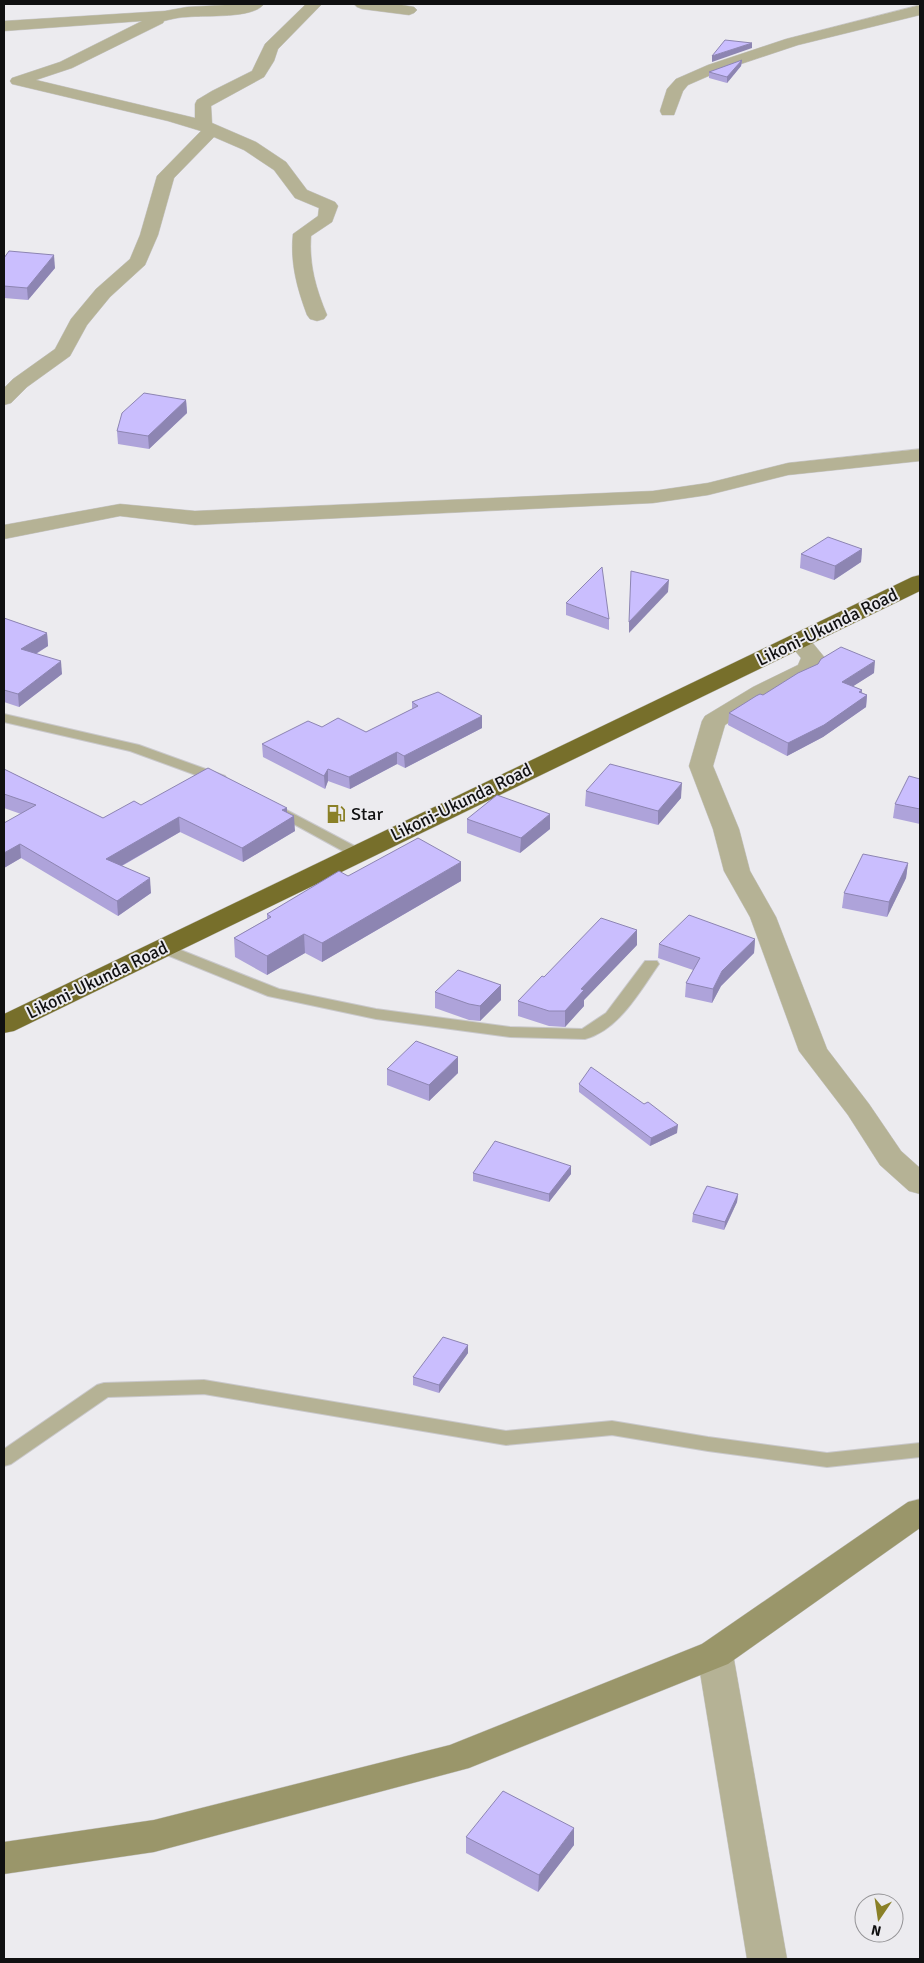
<svg xmlns="http://www.w3.org/2000/svg" width="924" height="1963" font-family="Signika,sans-serif">
<rect width="100%" height="100%" fill="#ecebef"/>
<g fill="none" stroke-linecap="round" stroke-linejoin="round">
<g stroke="#c9c8cb" stroke-width="2">
<g id="lane">
<polygon points="4,714 139,745 225,776 227,779 225,782 215,782 130,751 4,722"/>
<polygon points="275,804 362,850 365,853 362,856 352,856 270,811 268,808 270,805"/>
<path d="M163,943L279,989L376,1009L510,1027L582,1029L606,1013L645,961H657L659,964C640,991 619,1030 585,1039L510,1037L376,1019L268,996L157,951L155,948L157,945Z"/>
<polygon points="204,1380 506,1431 612,1421 708,1437 827,1453 920,1443 920,1457 827,1467 708,1451 612,1435 506,1445 204,1394 108,1397 11,1464 4,1466 4,1449 97,1385 104,1383"/>
</g>
</g>
<g stroke="#c9c8cb" stroke-width="1">
<g id="street">
<path d="M244,4H264C253,19 206,15 188,17C180,17 172,19 164,21L163,23L72,68L36,80L195,118V104L197,100L212,91L252,71L265,44L306,4H322L278,49L274,61L264,77L211,106L212,123L256,142L286,162L307,190L335,202L338,206L332,222L311,236C309,265 316,289 327,315L324,319L317,321L310,319L307,315C297,288 290,263 293,234L318,216L319,208L295,198L274,170L244,150L214,137L174,178L158,235L145,265L110,297L87,325L70,356L27,387L11,403L4,405V388L13,379L55,349L71,319L96,289L130,259L140,235L157,176L201,131L168,121L12,84L10,81L12,78L60,62L142,21L4,31V21L165,11L187,7Z"/>
<polygon points="354,4 396,4 414,7 417,10 414,13 409,15 362,9 357,7"/>
<polygon points="920,5 920,15 798,45 720,71 688,85 683,91 674,115 662,115 660,111 667,89 676,79 708,65 786,39"/>
<polygon points="920,449 920,461 788,475 708,495 653,503 195,525 120,516 4,539 4,525 120,504 195,511 653,491 708,483 788,463"/>
<polygon points="799,634 807,636 825,658 816,674 769,697 725,725 713,766 739,829 750,871 776,917 827,1049 869,1104 901,1151 920,1168 920,1194 909,1191 880,1165 848,1115 799,1051 750,917 724,871 713,829 689,766 702,721 705,716 753,687 798,665 801,658 787,641 791,636"/>
<polygon points="715,1640 728,1644 733,1654 787,1959 747,1959 697,1654 702,1644"/>
</g>
</g>
<g stroke="#c9c8cb" stroke-width="1">
<polygon id="secondary" points="920,1499 920,1528 728,1664 469,1768 154,1852 4,1874 4,1842 154,1820 450,1745 702,1644 908,1502"/>
</g>
<g stroke="#c9c8cb" stroke-width="1">
<polygon id="highway" points="920,575 920,591 14,1031 4,1033 4,1014 912,577"/>
</g>
<use href="#lane" fill="#b5b295" fill-rule="evenodd"/>
<use href="#street" fill="#b5b295" fill-rule="evenodd"/>
<use href="#secondary" fill="#9a966a" fill-rule="evenodd"/>
<use href="#highway" fill="#776f2b" fill-rule="evenodd"/>
</g>
<g fill="#aea3da">
<polygon points="742,60 741,66 727,83 709,78 709,72"/>
<polygon points="4,258 55,268 28,300 4,298"/>
<polygon points="186,400 187,413 149,449 118,444 117,431"/>
<polygon points="862,549 861,562 834,580 800,568 801,554"/>
<polygon points="566,603 609,619 609,630 566,615"/>
<polygon points="4,618 47,633 48,646 36,654 62,674 19,707 4,702"/>
<polygon points="874,673 853,686 862,690 861,692 867,695 866,707 823,737 787,756 728,725 729,713 763,695"/>
<polygon points="412,702 482,716 482,728 405,768 397,764 350,789 328,781 325,789 263,757 262,744 322,727 366,732 412,709"/>
<polygon points="4,769 103,818 141,805 287,808 287,813 295,831 243,862 180,832 122,866 151,893 118,916 21,858 4,868 21,814 4,808"/>
<polygon points="920,779 920,824 893,818 895,804"/>
<polygon points="586,791 681,798 658,825 585,806"/>
<polygon points="467,819 550,829 520,853 467,833"/>
<polygon points="908,863 906,878 887,917 842,908 844,893"/>
<polygon points="348,876 461,881 322,962 305,953 267,975 235,957 234,938 267,919 267,914"/>
<polygon points="755,939 754,953 721,986 712,1003 685,997 686,983 693,970 658,958 659,944"/>
<polygon points="637,945 584,1000 584,1006 565,1027 549,1026 518,1016 518,1001 544,977"/>
<polygon points="501,985 501,1000 480,1021 469,1020 435,1008 435,992"/>
<polygon points="387,1069 458,1073 429,1101 387,1085"/>
<polygon points="579,1084 677,1133 650,1146 579,1092"/>
<polygon points="571,1166 571,1174 549,1202 473,1181 473,1173"/>
<polygon points="738,1194 737,1202 724,1230 692,1222 693,1214"/>
<polygon points="468,1345 468,1353 439,1393 413,1385 413,1377"/>
<polygon points="466,1837 574,1845 538,1892 466,1853"/>
</g>
<g fill="#8d85b2">
<polygon points="752,43 752,48 712,62 712,56"/>
<polygon points="742,60 741,66 727,83 727,77"/>
<polygon points="54,255 55,268 28,300 27,288"/>
<polygon points="186,400 187,413 149,449 148,436"/>
<polygon points="862,549 861,562 834,580 835,566"/>
<polygon points="669,580 668,592 629,633 629,622"/>
<polygon points="47,633 48,646 22,662 21,649"/>
<polygon points="61,661 62,674 19,707 18,694"/>
<polygon points="875,661 874,673 841,694 842,682"/>
<polygon points="862,690 861,699 867,695 866,707 823,737 787,756 788,743"/>
<polygon points="482,716 482,728 405,768 404,756"/>
<polygon points="397,752 397,764 350,789 349,777"/>
<polygon points="328,769 328,781 325,789 324,776"/>
<polygon points="682,783 681,798 658,825 658,811"/>
<polygon points="287,808 287,820 294,816 295,831 243,862 242,848 282,810"/>
<polygon points="550,814 550,829 520,853 521,838"/>
<polygon points="179,817 180,832 107,874 106,859"/>
<polygon points="20,844 21,858 4,868 4,853"/>
<polygon points="461,862 461,881 322,962 322,943"/>
<polygon points="908,863 906,878 887,917 889,902"/>
<polygon points="150,878 151,893 118,916 117,901"/>
<polygon points="637,930 637,945 584,1000 584,1006 565,1027 565,1011 581,989"/>
<polygon points="304,934 305,953 267,975 267,956"/>
<polygon points="755,939 754,953 721,986 712,1003 713,989 722,971"/>
<polygon points="501,985 501,1000 480,1021 480,1006"/>
<polygon points="458,1057 458,1073 429,1101 429,1085"/>
<polygon points="678,1125 677,1133 650,1146 651,1138"/>
<polygon points="571,1166 571,1174 549,1202 549,1194"/>
<polygon points="738,1194 737,1202 724,1230 725,1222"/>
<polygon points="468,1345 468,1353 439,1393 439,1385"/>
<polygon points="574,1828 574,1845 538,1892 539,1875"/>
</g>
<g fill="#cabefe" stroke="#8d85b2">
<polygon points="725,40 752,43 712,56"/>
<polygon points="742,60 727,77 709,72"/>
<polygon points="9,251 54,255 27,288 4,286 4,258"/>
<polygon points="144,393 186,400 148,436 117,431 122,413"/>
<polygon points="828,537 862,549 835,566 801,554"/>
<polygon points="602,567 609,619 566,603"/>
<polygon points="631,571 669,580 629,622"/>
<polygon points="4,618 47,633 21,649 61,661 18,694 4,690"/>
<polygon points="841,647 875,661 842,682 862,690 859,692 867,695 824,725 788,743 729,713 756,696 760,694 763,695 798,673 818,664 821,659"/>
<polygon points="438,692 482,716 404,756 397,752 349,777 328,769 324,776 262,744 308,721 322,727 338,718 366,732 418,706 412,702"/>
<polygon points="610,764 682,783 658,811 586,791"/>
<polygon points="208,768 287,808 282,810 294,816 242,848 179,817 106,859 150,878 117,901 20,844 4,853 4,823 36,805 4,794 4,769 103,818 134,801 141,805"/>
<polygon points="909,776 920,779 920,809 895,804"/>
<polygon points="497,795 550,814 521,838 467,819"/>
<polygon points="418,838 461,862 322,943 304,934 267,956 234,938 271,917 267,914 339,871 348,876"/>
<polygon points="863,854 908,863 889,902 844,893"/>
<polygon points="689,915 755,939 722,971 713,989 686,983 700,958 659,944"/>
<polygon points="601,918 637,930 581,989 584,990 565,1011 549,1011 518,1001 542,976 544,977"/>
<polygon points="458,970 501,985 480,1006 469,1004 435,992"/>
<polygon points="416,1041 458,1057 429,1085 387,1069"/>
<polygon points="591,1067 644,1104 648,1102 678,1125 651,1138 579,1084"/>
<polygon points="495,1141 571,1166 549,1194 473,1173"/>
<polygon points="707,1186 738,1194 725,1222 693,1214"/>
<polygon points="443,1337 468,1345 439,1385 413,1377"/>
<polygon points="503,1791 574,1828 539,1875 466,1837"/>
</g>
<defs>
<g id="fuel-bare" transform="scale(1.5)"><path d="M-5.5-6h7V0h2V4h1.3V-2.5L3-4.5l.8-.8L6-3V5H2.5V1h-1V6h-7ZM-4.2-4.7v3.2H.2V-4.7Z" fill="#8a8027" stroke="#ecebef" stroke-width="2.5" paint-order="stroke"/></g>
</defs>
<g fill-rule="evenodd">
<use href="#fuel-bare" x="336" y="814"/>
</g>
<g text-anchor="middle" stroke-width="4" stroke-linejoin="round" paint-order="stroke">
<g font-size="18" fill="#101011" stroke="#ecebef">
<text transform="translate(827 627) rotate(-26)" y="6">Likoni-Ukunda Road</text>
<text transform="translate(461 802) rotate(-26)" y="6">Likoni-Ukunda Road</text>
<text transform="translate(97 980) rotate(-26)" y="6">Likoni-Ukunda Road</text>
</g>
<g font-size="18" fill="#101011" stroke="#ecebef" text-anchor="start">
<text x="351" y="820">Star</text>
</g>
</g>
<rect width="924" height="1963" fill="none" stroke="#101011" stroke-width="10"/>
<g transform="translate(879 1918) rotate(193)"><circle r="24" fill="#ecebef" stroke="#949396"/>
<path d="M0-4L9 19L0 12L-9 19Z" fill="#8a8027"/>
<text y="-8" font-size="14" font-weight="bold" text-anchor="middle" fill="#101011">N</text>
</g>
</svg>
